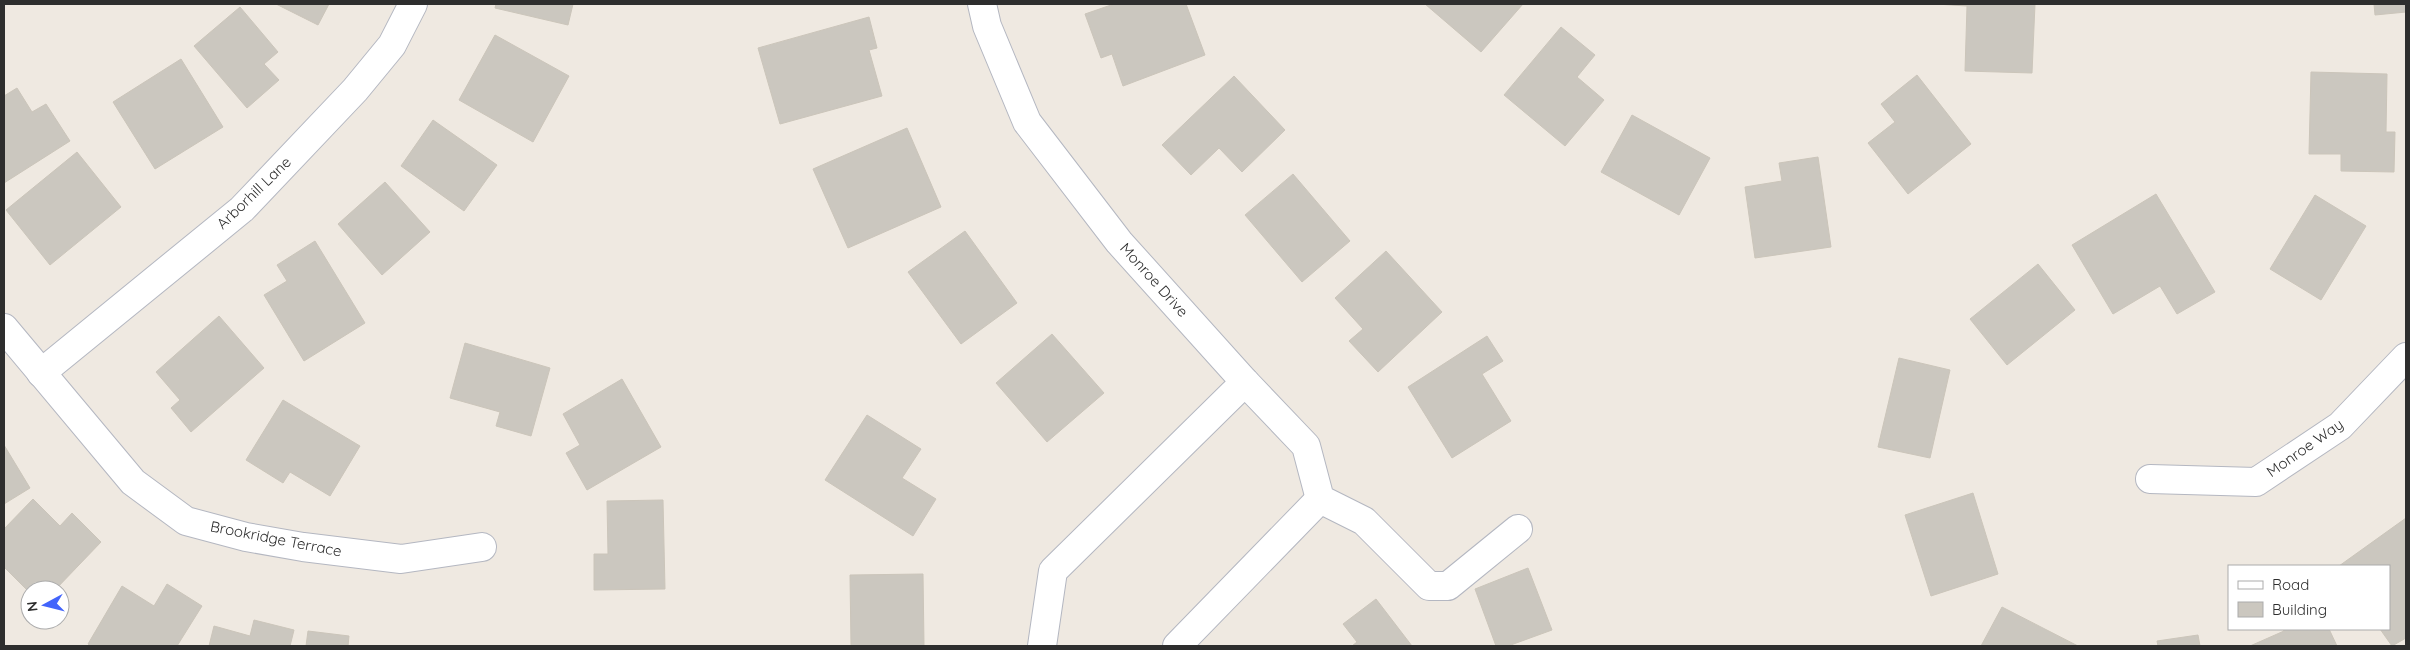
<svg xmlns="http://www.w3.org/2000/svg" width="2410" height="650" viewBox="0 0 2410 650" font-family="Quicksand,sans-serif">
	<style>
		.building { fill: #cbc7bf; stroke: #cbc5ba }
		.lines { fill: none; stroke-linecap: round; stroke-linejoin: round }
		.minor-casing { stroke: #b4b7c1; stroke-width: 30 }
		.minor { stroke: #fff; stroke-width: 28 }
		.labels { text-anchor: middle; stroke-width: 4.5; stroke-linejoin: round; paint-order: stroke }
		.street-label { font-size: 15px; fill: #2e2e2e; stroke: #fff }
	</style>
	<rect width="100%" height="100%" fill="#efe9e1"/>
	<!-- building -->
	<g class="building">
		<path d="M276 4H329L318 25Z"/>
		<path d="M496 4H573L568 25 495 8Z"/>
		<path d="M1114 4H1186L1205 55 1123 86 1112 54 1101 58 1085 14Z"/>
		<path d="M1425 4H1523L1481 52Z"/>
		<path d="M1936 4H2035L2032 73 1965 71 1967 6Z"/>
		<path d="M2374 4H2405L2406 12 2375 15Z"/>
		<path d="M240 7 278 52 264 64 279 80 247 108 194 46Z"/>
		<path d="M869 17 877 48 869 50 882 96 780 124 758 48Z"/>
		<path d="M1561 27 1595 55 1577 77 1604 100 1565 146 1504 95Z"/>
		<path d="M495 35 569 76 533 142 459 100Z"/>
		<path d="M181 59 223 127 155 169 113 102Z"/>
		<path d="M2311 72 2387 74 2386 132H2395L2394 172 2341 171V154H2309Z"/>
		<path d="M1917 75 1971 144 1908 194 1868 143 1895 122 1881 104Z"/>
		<path d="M1234 76 1285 130 1242 172 1219 148 1191 175 1162 145Z"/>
		<path d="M17 88 32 112 46 104 70 141 4 183V96Z"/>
		<path d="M1632 115 1710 158 1679 215 1601 172Z"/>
		<path d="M433 120 497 165 464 211 401 166Z"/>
		<path d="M907 128 941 207 848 248 813 169Z"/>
		<path d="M77 152 121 207 50 265 6 210Z"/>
		<path d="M1818 157 1831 247 1755 258 1745 187 1782 181 1779 163Z"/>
		<path d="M1293 174 1350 241 1302 282 1245 215Z"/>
		<path d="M385 182 430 232 382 275 338 224Z"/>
		<path d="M2156 194 2215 292 2177 314 2160 286 2113 314 2072 245Z"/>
		<path d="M2315 195 2366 226 2321 300 2270 269Z"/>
		<path d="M965 231 1017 303 961 344 908 272Z"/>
		<path d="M315 241 365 323 304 361 264 295 287 281 277 265Z"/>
		<path d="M1386 251 1442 312 1378 372 1349 341 1363 329 1335 298Z"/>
		<path d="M2038 264 2075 310 2007 365 1970 319Z"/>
		<path d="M219 316 264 368 191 432 171 408 180 400 156 372Z"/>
		<path d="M1052 334 1104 393 1047 442 996 383Z"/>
		<path d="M1487 336 1503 361 1482 374 1511 421 1452 458 1408 387Z"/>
		<path d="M465 343 550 368 531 436 496 426 500 412 450 398Z"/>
		<path d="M1899 358 1950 370 1930 458 1878 447Z"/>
		<path d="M622 379 661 447 587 490 566 453 580 445 563 414Z"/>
		<path d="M283 400 360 446 330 496 290 472 283 483 246 460Z"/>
		<path d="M867 415 921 449 902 478 936 499 913 536 825 480Z"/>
		<path d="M4 445 30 488 4 504Z"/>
		<path d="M1973 493 1998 574 1931 596 1905 515Z"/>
		<path d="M33 499 60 526 72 513 101 542 55 590H30V593L4 567V529Z"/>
		<path d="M663 500 665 589 594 590V554H608L607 501Z"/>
		<path d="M2406 518V638L2392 646 2380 629H2389V566H2339Z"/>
		<path d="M1528 568 1552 630 1508 646H1496L1475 589Z"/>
		<path d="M923 574 924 646H851L850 575Z"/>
		<path d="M167 584 202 606 177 646H91L88 644 122 586 154 606Z"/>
		<path d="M1376 599 1412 646H1352L1357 642 1343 624Z"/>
		<path d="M2002 607 2078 646H1981Z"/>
		<path d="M254 620 294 630 290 646H209L214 626 250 636Z"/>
		<path d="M2283 629H2329L2337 646H2250L2284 631Z"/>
		<path d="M308 631 349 636 348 646H306Z"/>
		<path d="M2198 635 2200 646H2158L2157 641Z"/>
	</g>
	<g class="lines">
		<defs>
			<g id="minor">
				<path d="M982 4 987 26 1027 122 1119 242 1245 382 1306 446 1320 499 1364 521 1429 586H1448L1518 529"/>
				<path d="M4 328 133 482 186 521 246 537 303 547 401 559 482 547"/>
				<path d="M41 373 242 209 355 90 392 45 413 4"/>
				<path d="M2150 479 2256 482 2340 426 2406 357"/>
				<path d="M1042 646 1053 571 1245 382"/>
				<path d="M1177 646 1320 499"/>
			</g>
		</defs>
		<!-- minor casing -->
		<use href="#minor" class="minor-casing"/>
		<!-- minor -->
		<use href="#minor" class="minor"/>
	</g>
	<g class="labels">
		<!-- street labels -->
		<g class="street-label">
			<text transform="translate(254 193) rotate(-44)" y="5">Arborhill Lane</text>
			<text transform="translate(1154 280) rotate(48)" y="5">Monroe Drive</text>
			<text transform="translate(2305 448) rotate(-35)" y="5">Monroe Way</text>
			<text transform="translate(276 539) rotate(11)" y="5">Brookridge Terrace</text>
		</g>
	</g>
	<!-- border -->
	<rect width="2410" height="650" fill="none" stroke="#2e2e2e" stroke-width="10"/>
	<!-- legend -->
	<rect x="2228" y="565" width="162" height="65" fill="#ffffff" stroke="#ababab"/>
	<rect x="2238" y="581" width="25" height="8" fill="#ffffff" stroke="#ababab"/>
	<text x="2272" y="590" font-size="15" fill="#2e2e2e">Road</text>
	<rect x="2238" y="602" width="25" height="15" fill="#cbc7bf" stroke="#ababab"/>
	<text x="2272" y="615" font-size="15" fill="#2e2e2e">Building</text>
	<!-- north arrow -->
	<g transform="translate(45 605) rotate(263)"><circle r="24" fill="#ffffff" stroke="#ababab"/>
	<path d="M0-4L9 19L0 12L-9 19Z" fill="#4264fb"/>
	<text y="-8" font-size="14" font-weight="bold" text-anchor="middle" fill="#2e2e2e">N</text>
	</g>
</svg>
